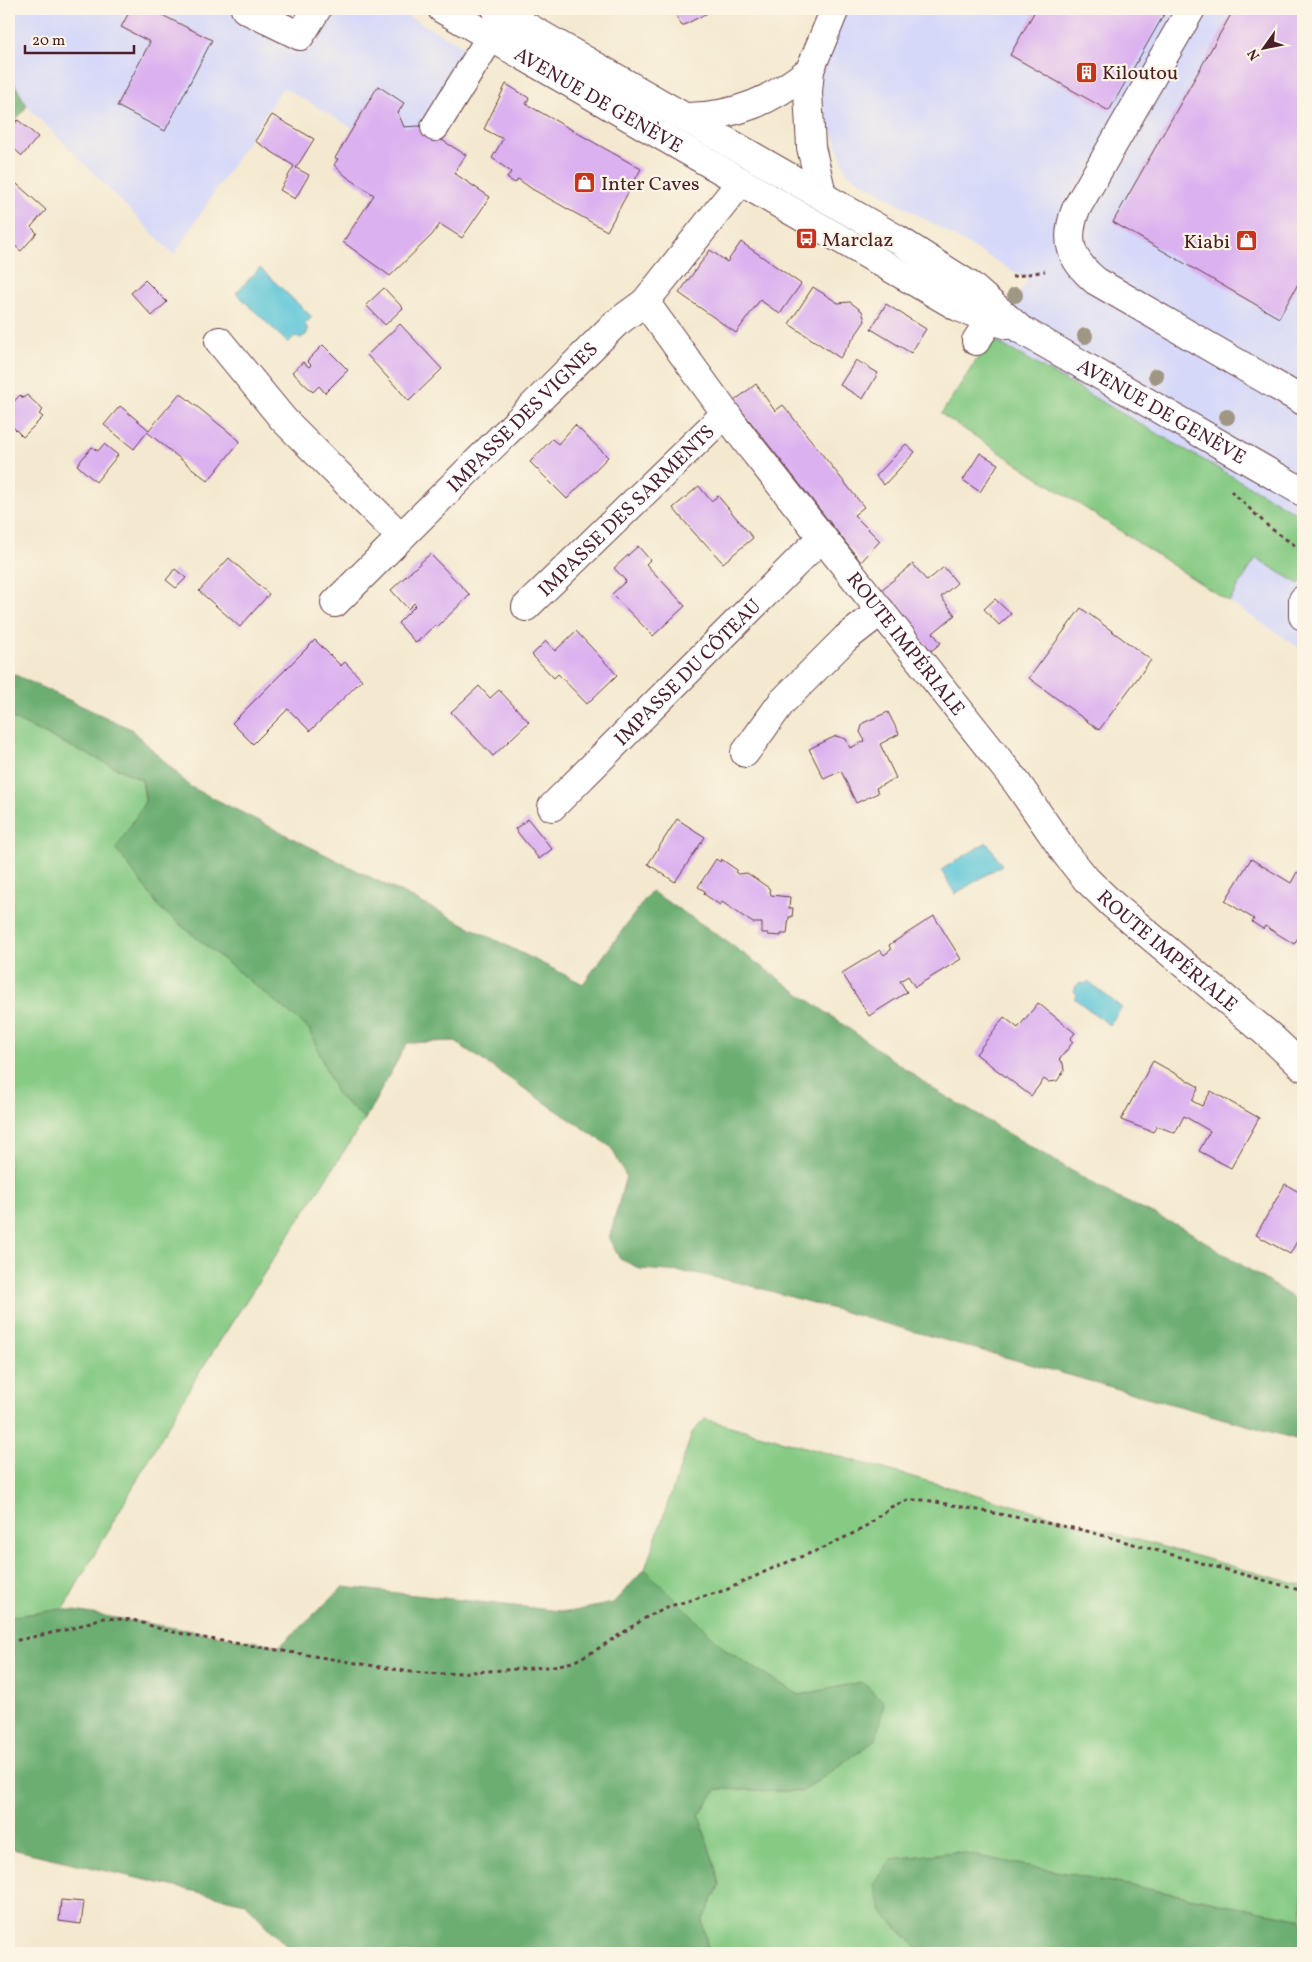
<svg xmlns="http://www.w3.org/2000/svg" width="1312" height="1962" viewBox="0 0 1312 1962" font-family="Vollkorn,serif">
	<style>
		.built { fill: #d5d8f9 }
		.green { fill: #86ca84; stroke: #687458 }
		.forest { fill: #6cae72; stroke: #5b664e }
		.water { fill: #5dc6d8; stroke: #547282 }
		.building { fill: #dbb1f0 }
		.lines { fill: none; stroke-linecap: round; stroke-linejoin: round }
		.minor-casing { stroke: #643d44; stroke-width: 30 }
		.major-casing { stroke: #643d44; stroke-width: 30 }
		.path { stroke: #643d44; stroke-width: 3; stroke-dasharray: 4 4; stroke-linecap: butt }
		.minor { stroke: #fff; stroke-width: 28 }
		.major { stroke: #fff; stroke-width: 28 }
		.tree { fill: #a09684 }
		.labels { text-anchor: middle; stroke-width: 4.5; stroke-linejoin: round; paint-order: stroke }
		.poi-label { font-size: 20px; fill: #4a1f2b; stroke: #fcf5e5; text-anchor: start }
		.street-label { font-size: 20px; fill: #4a1f2b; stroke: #fcf5e5 }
	</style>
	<rect width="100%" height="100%" fill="#fcf5e5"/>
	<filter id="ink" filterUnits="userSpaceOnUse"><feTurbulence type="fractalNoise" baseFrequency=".02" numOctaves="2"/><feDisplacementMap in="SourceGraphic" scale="10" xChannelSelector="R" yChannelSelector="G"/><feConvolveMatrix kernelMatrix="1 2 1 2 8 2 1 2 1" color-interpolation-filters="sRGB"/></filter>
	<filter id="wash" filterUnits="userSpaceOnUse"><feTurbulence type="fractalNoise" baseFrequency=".0096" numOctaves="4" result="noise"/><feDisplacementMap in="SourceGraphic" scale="20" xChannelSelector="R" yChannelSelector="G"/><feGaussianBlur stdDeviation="1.12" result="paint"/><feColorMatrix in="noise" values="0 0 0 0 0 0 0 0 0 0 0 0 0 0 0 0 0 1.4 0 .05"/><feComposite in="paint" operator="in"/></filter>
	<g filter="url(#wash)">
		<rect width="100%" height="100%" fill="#f4e9d0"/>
		<!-- built -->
		<g class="built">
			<path d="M9 9H395L467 48 400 156 283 87 174 255 27 106 9 74Z"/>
			<path d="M835 9H1303V650L941 414 1028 280 847 173 810 70Z"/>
		</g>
		<!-- green -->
		<g class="green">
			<path d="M992 339 1303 517V579L1299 584 1256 558 1229 602 941 414 985 347Z"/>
			<path d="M9 717 142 780 161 909 309 1029 337 1095 365 1119 195 1379 63 1609 9 1617Z"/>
			<path d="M705 1419 1303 1586V1919L956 1852 892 1859 882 1912 922 1953H709L702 1921 720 1884 699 1815 717 1788 802 1792 862 1682 799 1695 727 1651 645 1569 693 1431Z"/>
		</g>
		<!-- forest -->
		<g class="forest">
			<path d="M9 74 27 106 9 129Z"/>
			<path d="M9 672 131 729 191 787 583 984 651 891 706 927 935 1090 1118 1198 1185 1229 1303 1304V1441L745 1284 694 1273 641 1269 620 1259 609 1239 626 1176 611 1147 454 1041 407 1043 365 1119 337 1095 309 1029 161 909 116 849 146 800 142 780 9 717Z"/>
			<path d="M645 1569 727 1651 799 1695 862 1682 884 1702 876 1740 802 1792 717 1789 699 1815 720 1884 702 1921 709 1953H293L245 1903 12 1849 9 1857V1617L63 1609 280 1646 343 1587 569 1612 613 1603Z"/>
			<path d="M956 1852 1303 1919V1953H922L882 1912 874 1884 892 1859Z"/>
		</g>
		<!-- water -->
		<g class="water">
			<path d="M260 268 312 317 305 324 308 330 306 335 300 338 295 336 288 343 236 293Z"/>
			<path d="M987 842 1002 865 955 894 941 870Z"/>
			<path d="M1088 981 1122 1008 1109 1025 1074 998 1077 995 1074 991 1076 986 1080 983 1085 984Z"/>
		</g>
		<g id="blocks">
			<!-- building -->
			<g class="building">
				<path d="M131 9H150L212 40 165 131 117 106 150 42 121 27Z"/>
				<path d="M672 9H715L682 26Z"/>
				<path d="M1036 9H1167L1109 111 1010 55Z"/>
				<path d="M1234 9H1303V275L1279 318 1113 222Z"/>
				<path d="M506 84 529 98 526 104 641 169 607 231 532 189 518 179 515 183 507 178 511 172 492 158 503 139 484 129Z"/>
				<path d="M378 86 404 103 398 113 404 127 419 126 466 155 454 173 490 197 462 238 440 224 432 235 390 276 343 242 374 195 347 177 334 165 338 159 335 158Z"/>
				<path d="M272 115 314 139 296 168 309 175 295 199 280 190 294 166 255 141Z"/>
				<path d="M18 120 38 137 22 156 9 144V131Z"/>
				<path d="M9 177 46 210 31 227 37 233 21 251 14 245 9 251Z"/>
				<path d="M741 242 801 284 780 314 760 300 736 333 679 293 710 250 727 262Z"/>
				<path d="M145 280 167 302 152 316 131 293Z"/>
				<path d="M813 287 838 303 850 302 862 311 865 321 840 358 789 324Z"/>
				<path d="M384 288 403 308 385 325 366 305Z"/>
				<path d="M886 304 926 329 911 353 871 329Z"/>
				<path d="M400 324 442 369 409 401 367 355Z"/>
				<path d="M323 345 348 370 325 393 319 386 313 392 292 372 303 362 309 367 311 365 307 361Z"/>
				<path d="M856 360 878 373 863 399 840 385Z"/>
				<path d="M756 384 775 411 783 405 864 507 854 515 880 541 861 562 734 401Z"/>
				<path d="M180 393 240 441 208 481 147 432 134 449 104 425 120 406 149 430Z"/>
				<path d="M20 395 23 398 27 395 43 410 39 414 43 417 23 437 9 423V407Z"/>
				<path d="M575 425 608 457 567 499 530 462 552 439 558 444Z"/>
				<path d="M104 444 118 455 96 482 77 465 92 447 98 451Z"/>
				<path d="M906 444 915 452 884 485 876 476Z"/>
				<path d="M980 453 998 464 980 492 963 480Z"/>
				<path d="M699 486 711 501 718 496 753 538 723 563 703 541 702 542 673 508Z"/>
				<path d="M638 546 650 560 646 564 685 606 653 636 612 594 626 581 614 568Z"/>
				<path d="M430 554 470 595 437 627 435 625 416 643 398 623 416 605 414 603 408 609 391 590Z"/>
				<path d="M229 558 269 594 240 627 199 591Z"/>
				<path d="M913 564 927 581 944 567 957 583 941 597 955 615 933 633 941 643 931 651 881 590Z"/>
				<path d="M175 569 186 578 176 588 166 580Z"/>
				<path d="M995 599 1011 614 999 625 984 609Z"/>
				<path d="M1081 608 1151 660 1099 730 1029 678Z"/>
				<path d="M576 631 617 675 587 704 558 674 554 678 532 655 546 641 555 651Z"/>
				<path d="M315 640 341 666 345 662 362 680 310 731 288 709 253 744 232 723Z"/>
				<path d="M479 686 490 698 499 690 529 722 493 756 451 712Z"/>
				<path d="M888 712 899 734 880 744 896 778 876 788 878 793 856 803 841 771 824 779 809 749 836 736 846 739 850 748 865 741 860 732 863 723Z"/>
				<path d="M528 819 552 849 539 859 515 829Z"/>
				<path d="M677 819 705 837 675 882 648 864Z"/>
				<path d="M716 859 720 862 721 859 737 870 735 872 738 874 747 873 769 888 771 895 790 897 789 908H793L792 917H789L787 934H781V936L768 935V933H762V923H753L722 902 720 905 704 894 705 891 698 887Z"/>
				<path d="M1251 859 1291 883 1297 872 1303 876V930L1294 944 1265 926 1263 929 1252 922 1254 919 1225 901Z"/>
				<path d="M934 916 961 959 915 987 908 976 900 981 907 992 869 1016 842 973 880 950 884 955 891 950 889 945Z"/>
				<path d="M1038 1003 1075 1033 1070 1039 1073 1042 1059 1060 1063 1063 1064 1071 1057 1081 1048 1082 1044 1079 1031 1096 976 1054 1004 1017 1018 1028Z"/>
				<path d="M1153 1061 1199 1087 1192 1101 1202 1106 1211 1091 1259 1118 1231 1168 1199 1151 1210 1131 1184 1116 1175 1133 1157 1126 1153 1132 1121 1120Z"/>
				<path d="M1285 1184 1302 1194 1303 1191V1238L1300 1236 1290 1254 1256 1235Z"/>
				<path d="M61 1900 84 1902 81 1924 59 1921Z"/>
			</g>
		</g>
	</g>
	<g filter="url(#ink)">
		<use href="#blocks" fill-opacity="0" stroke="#643d44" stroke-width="1"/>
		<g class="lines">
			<defs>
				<g id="minor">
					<path d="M245 9 300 36 317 9"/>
					<path d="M1191 9 1076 209C1064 240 1070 260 1096 281L1303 401"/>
					<path d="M687 117C737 116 771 101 810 70"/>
					<path d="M435 127 503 17"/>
					<path d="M822 194 811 147 808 92 810 70 835 9"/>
					<path id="s1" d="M645 302 745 440 1017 783 1066 854 1086 879 1112 904 1271 1037 1303 1067"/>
					<path d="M219 341 283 419 401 537"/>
					<path d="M976 341 997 309"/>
					<path d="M1303 600V616"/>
					<path id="s2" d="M335 603 615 324 645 302 740 183"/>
					<path id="s3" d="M526 607 725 414"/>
					<path d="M745 753 782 702 846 638 881 611"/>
					<path id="s4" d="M552 807 822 537"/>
				</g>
				<g id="major">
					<path id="s5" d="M442 9 958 307 1007 325"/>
					<path id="s6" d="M496 9 897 239 971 286 1020 329 1303 492"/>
				</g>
			</defs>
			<!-- minor casing -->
			<use href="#minor" class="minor-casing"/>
			<!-- major casing -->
			<use href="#major" class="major-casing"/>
			<!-- path -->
			<g class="path">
				<path d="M1012 277 1045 271"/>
				<path d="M1231 491 1270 528 1303 551"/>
				<path d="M9 1642 70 1629 102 1618 133 1620 164 1630 198 1637 411 1672 441 1674 549 1667 573 1662 596 1650 650 1615 667 1607 726 1590 773 1568 823 1548 862 1529 891 1507 908 1500H926L1083 1530 1303 1591"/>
			</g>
			<!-- minor -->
			<use href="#minor" class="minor"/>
			<!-- major -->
			<use href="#major" class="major"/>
		</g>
		<!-- trees -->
		<g class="tree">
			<circle cx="1015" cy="295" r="8"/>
			<circle cx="1085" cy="336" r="8"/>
			<circle cx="1156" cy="376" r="8"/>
			<circle cx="1227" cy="417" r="8"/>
		</g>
	</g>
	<!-- icons -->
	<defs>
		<symbol id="building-square" viewBox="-11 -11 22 22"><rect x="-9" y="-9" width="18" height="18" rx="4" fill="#c8321e" stroke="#fcf5e5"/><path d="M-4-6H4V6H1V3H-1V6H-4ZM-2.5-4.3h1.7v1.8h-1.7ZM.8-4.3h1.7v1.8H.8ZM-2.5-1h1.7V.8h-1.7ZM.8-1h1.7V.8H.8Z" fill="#fff"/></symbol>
		<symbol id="shop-square" viewBox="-11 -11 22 22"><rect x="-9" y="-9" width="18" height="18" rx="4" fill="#c8321e" stroke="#fcf5e5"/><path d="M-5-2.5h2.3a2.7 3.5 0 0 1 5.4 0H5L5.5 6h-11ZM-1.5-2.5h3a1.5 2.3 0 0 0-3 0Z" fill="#fff"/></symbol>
		<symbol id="bus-square" viewBox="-11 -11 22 22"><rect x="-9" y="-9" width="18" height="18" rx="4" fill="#c8321e" stroke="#fcf5e5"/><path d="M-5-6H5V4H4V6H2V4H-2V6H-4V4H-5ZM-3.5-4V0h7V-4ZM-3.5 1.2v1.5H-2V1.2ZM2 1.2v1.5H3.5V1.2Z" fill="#fff"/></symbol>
	</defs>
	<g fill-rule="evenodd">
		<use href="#building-square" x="1074" y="60" width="25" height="25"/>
		<use href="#shop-square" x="572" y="170" width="25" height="25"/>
		<use href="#bus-square" x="794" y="226" width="25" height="25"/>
		<use href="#shop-square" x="1234" y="228" width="25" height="25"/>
	</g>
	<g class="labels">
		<!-- poi labels -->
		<g class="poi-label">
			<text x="1102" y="79">Kiloutou</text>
			<text x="601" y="190">Inter Caves</text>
			<text x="822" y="246">Marclaz</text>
			<text x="1230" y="248" text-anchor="end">Kiabi</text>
		</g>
		<!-- street labels -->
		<g class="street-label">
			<text dy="7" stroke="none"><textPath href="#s5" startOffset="181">AVENUE DE GENÈVE</textPath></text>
			<text dy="7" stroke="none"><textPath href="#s6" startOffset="779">AVENUE DE GENÈVE</textPath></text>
			<text dy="7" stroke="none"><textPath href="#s2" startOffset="264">IMPASSE DES VIGNES</textPath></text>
			<text dy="7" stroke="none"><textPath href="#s3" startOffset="139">IMPASSE DES SARMENTS</textPath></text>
			<text dy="7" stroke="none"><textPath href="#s1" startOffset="430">ROUTE IMPÉRIALE</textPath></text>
			<text dy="7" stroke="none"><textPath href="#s4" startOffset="191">IMPASSE DU CÔTEAU</textPath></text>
			<text dy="7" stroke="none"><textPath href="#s1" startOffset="835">ROUTE IMPÉRIALE</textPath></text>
		</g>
	</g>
	<!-- margin -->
	<rect width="1312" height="1962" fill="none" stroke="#fcf5e5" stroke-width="30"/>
	<!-- north arrow -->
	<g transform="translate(1264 48) rotate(237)" stroke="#fcf5e5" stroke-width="4" paint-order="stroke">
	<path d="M0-4L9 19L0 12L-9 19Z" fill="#4a1f2b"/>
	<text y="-8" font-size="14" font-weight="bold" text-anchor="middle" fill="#4a1f2b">N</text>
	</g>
	<!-- scale -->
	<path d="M25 45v8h109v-8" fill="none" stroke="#4a1f2b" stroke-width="2.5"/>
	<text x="32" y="45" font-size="15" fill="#4a1f2b" stroke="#fcf5e5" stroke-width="4" paint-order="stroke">20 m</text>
</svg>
